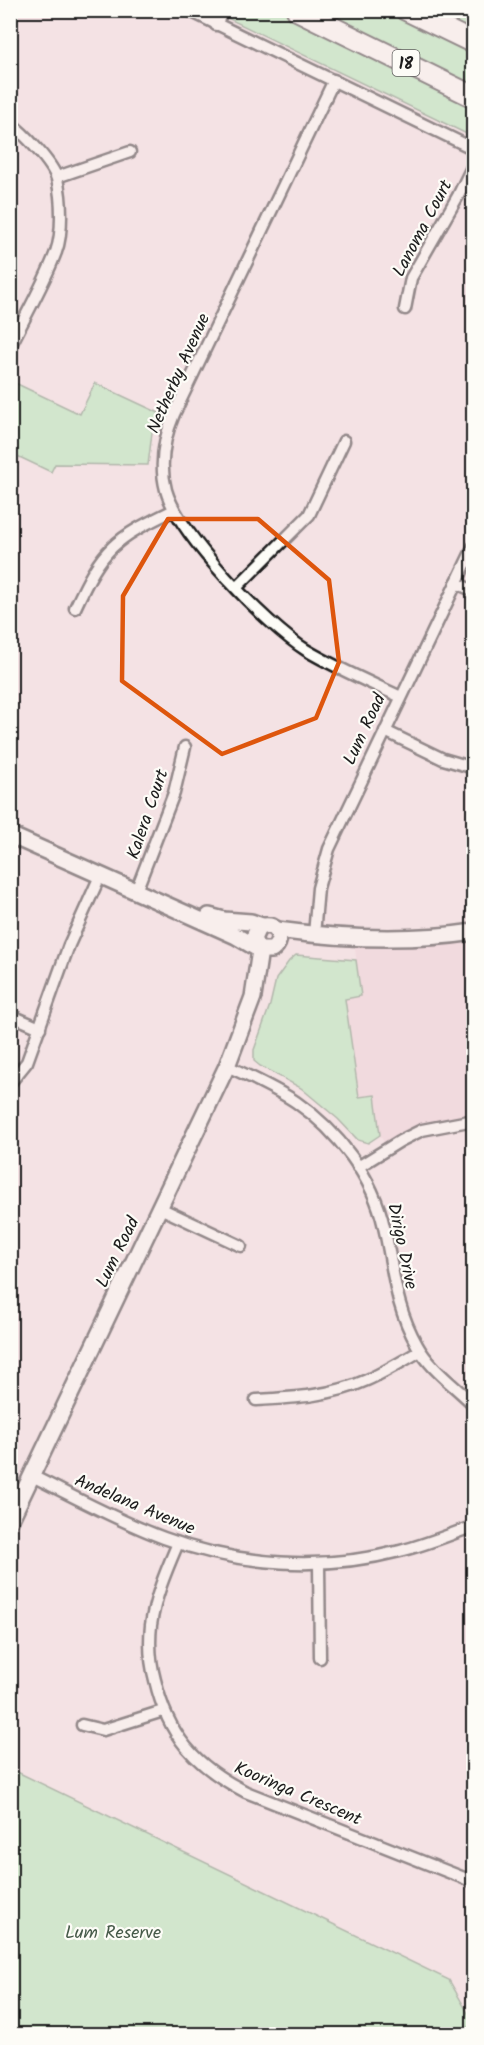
<svg xmlns="http://www.w3.org/2000/svg" width="484" height="2045" viewBox="0 0 484 2045" font-family="Kalam,sans-serif">
	<style>
		.built { fill: #eed0d7 }
		.green { fill: #a9eab2; stroke: #628367; stroke-width: 1.5 }
		.lines { fill: none; stroke-linecap: round; stroke-linejoin: round }
		.street-casing { stroke: #1c1c1c; stroke-width: 15 }
		.secondary-casing { stroke: #1c1c1c; stroke-width: 20 }
		.highway-casing { stroke: #1c1c1c; stroke-width: 24 }
		.street { stroke: #fdfcf7; stroke-width: 10 }
		.secondary { stroke: #fdfcf7; stroke-width: 15 }
		.highway { stroke: #fdfcf7; stroke-width: 20 }
		.marked { fill: none; stroke: #de560d; stroke-width: 4.5; stroke-linejoin: round }
		.labels { text-anchor: middle; stroke-width: 4.5; stroke-linejoin: round; paint-order: stroke }
		.shield { fill: #fdfcf7; stroke: #605f5e; stroke-width: 1.5 }
		.shield-label { font-size: 16px; font-weight: bold; fill: #1c1c1c }
		.street-label { font-size: 18px; fill: #1c1c1c; stroke: #fdfcf7 }
		.park-label { font-size: 18px; fill: #465a49; stroke: #fdfcf7 }
	</style>
	<rect width="100%" height="100%" fill="#f4e2e4"/>
	<filter id="ink" filterUnits="userSpaceOnUse"><feTurbulence type="fractalNoise" baseFrequency=".0167" numOctaves="2"/><feDisplacementMap in="SourceGraphic" scale="12" xChannelSelector="R" yChannelSelector="G"/><feConvolveMatrix kernelMatrix="1 2 1 2 8 2 1 2 1" color-interpolation-filters="sRGB"/></filter>
	<g filter="url(#ink)">
		<!-- built -->
		<path class="built" d="M473 936V1117L386 1146 380 1135 375 1095 359 1097 345 998 361 996 354 941Z"/>
		<!-- green -->
		<g class="green">
			<path d="M213 11H473V137Z"/>
			<path d="M11 381 80 414 95 383 159 413 152 433 148 465 55 464 51 472 11 453Z"/>
			<path d="M296 955 356 960 361 996 345 999 359 1097 375 1095 380 1135 368 1143 358 1140 338 1119 301 1088 260 1066 254 1061V1050L270 1005 276 979 289 961Z"/>
			<path d="M11 1769 449 1980 472 2020 466 2034H11Z"/>
		</g>
		<g class="lines">
			<defs>
				<g id="street">
					<path d="M188 10 474 149"/>
					<path d="M216 25 223 10"/>
					<path d="M334 80 174 414C164 438 159 464 166 490 178 534 267 626 306 650 336 668 369 682 401 697"/>
					<path d="M10 123C24 133 53 164 57 179 62 199 63 233 56 252 44 284 25 316 10 347"/>
					<path d="M57 177 130 152"/>
					<path d="M405 309 411 278 458 196 474 163"/>
					<path d="M456 583 474 591"/>
					<path d="M237 587 309 515 344 441"/>
					<path d="M75 608C103 547 114 539 174 510"/>
					<path d="M385 731 443 759 474 768"/>
					<path d="M136 891 174 793 185 747"/>
					<path d="M314 935 318 888 329 849 474 546"/>
					<path d="M10 1015 40 1028"/>
					<path d="M227 1066C251 1077 275 1088 296 1102 338 1131 373 1177 384 1227 394 1270 394 1304 417 1345 430 1369 455 1386 474 1405"/>
					<path d="M10 1083 27 1062 69 945 100 876"/>
					<path d="M358 1167 400 1141 422 1130 474 1120"/>
					<path d="M160 1208 241 1246"/>
					<path d="M256 1400C293 1398 332 1396 367 1380 385 1372 403 1361 420 1351"/>
					<path d="M32 1476C75 1497 118 1521 164 1538 239 1566 323 1571 400 1551 425 1545 449 1535 474 1526"/>
					<path d="M178 1543C167 1569 155 1596 151 1625 149 1644 150 1662 155 1680 168 1736 195 1766 246 1792L474 1882"/>
					<path d="M319 1564 320 1658"/>
					<path d="M473 1707H474"/>
					<path d="M82 1725 103 1730 163 1711"/>
				</g>
				<g id="secondary">
					<path d="M10 835 236 936 260 950H272C287 938 275 919 258 928L253 939 257 947"/>
					<path d="M209 916 224 920 251 922 262 926"/>
					<path d="M277 930C343 939 408 942 474 932"/>
					<path d="M10 1521 227 1066 253 997 260 950"/>
				</g>
				<g id="highway">
					<path d="M297 10 474 97"/>
					<path d="M406 10 474 43"/>
				</g>
			</defs>
			<!-- street casing -->
			<use href="#street" class="street-casing"/>
			<!-- secondary casing -->
			<use href="#secondary" class="secondary-casing"/>
			<!-- highway casing -->
			<use href="#highway" class="highway-casing"/>
			<!-- street -->
			<use href="#street" class="street"/>
			<!-- secondary -->
			<use href="#secondary" class="secondary"/>
			<!-- highway -->
			<use href="#highway" class="highway"/>
		</g>
	</g>
	<!-- marked area -->
	<path d="M0 0H484V2045H0ZM168 519H258L329 580 339 662 316 718 222 754 122 681 123 596Z" fill="#f4e2e4" fill-opacity=".55" fill-rule="evenodd"/>
	<path class="marked" d="M168 519H258L329 580 339 662 316 718 222 754 122 681 123 596Z"/>
	<g class="labels">
		<!-- shield labels -->
		<rect class="shield" x="392.5" y="50" width="27" height="26" rx="4.5"/>
		<g class="shield-label">
			<text x="406" y="69">18</text>
		</g>
		<!-- street labels -->
		<g class="street-label">
			<text transform="translate(422 228) rotate(-62)" y="6">Lanoma Court</text>
			<text transform="translate(178 373) rotate(-66)" y="6">Netherby Avenue</text>
			<text transform="translate(364 729) rotate(-65)" y="6">Lum Road</text>
			<text transform="translate(147 814) rotate(-71)" y="6">Kalera Court</text>
			<text transform="translate(403 1246) rotate(78)" y="6">Dirigo Drive</text>
			<text transform="translate(117 1252) rotate(-64)" y="6">Lum Road</text>
			<text transform="translate(135 1504) rotate(23)" y="6">Andelana Avenue</text>
			<text transform="translate(298 1793) rotate(23)" y="6">Kooringa Crescent</text>
		</g>
		<!-- park labels -->
		<g class="park-label">
			<text x="113" y="1938">Lum Reserve</text>
		</g>
	</g>
	<!-- margin -->
	<rect width="484" height="2045" fill="none" stroke="#fdfcf7" stroke-width="36"/>
	<rect x="18" y="18" width="448" height="2009" fill="none" stroke="#1c1c1c" stroke-width="2" filter="url(#ink)"/>
</svg>
